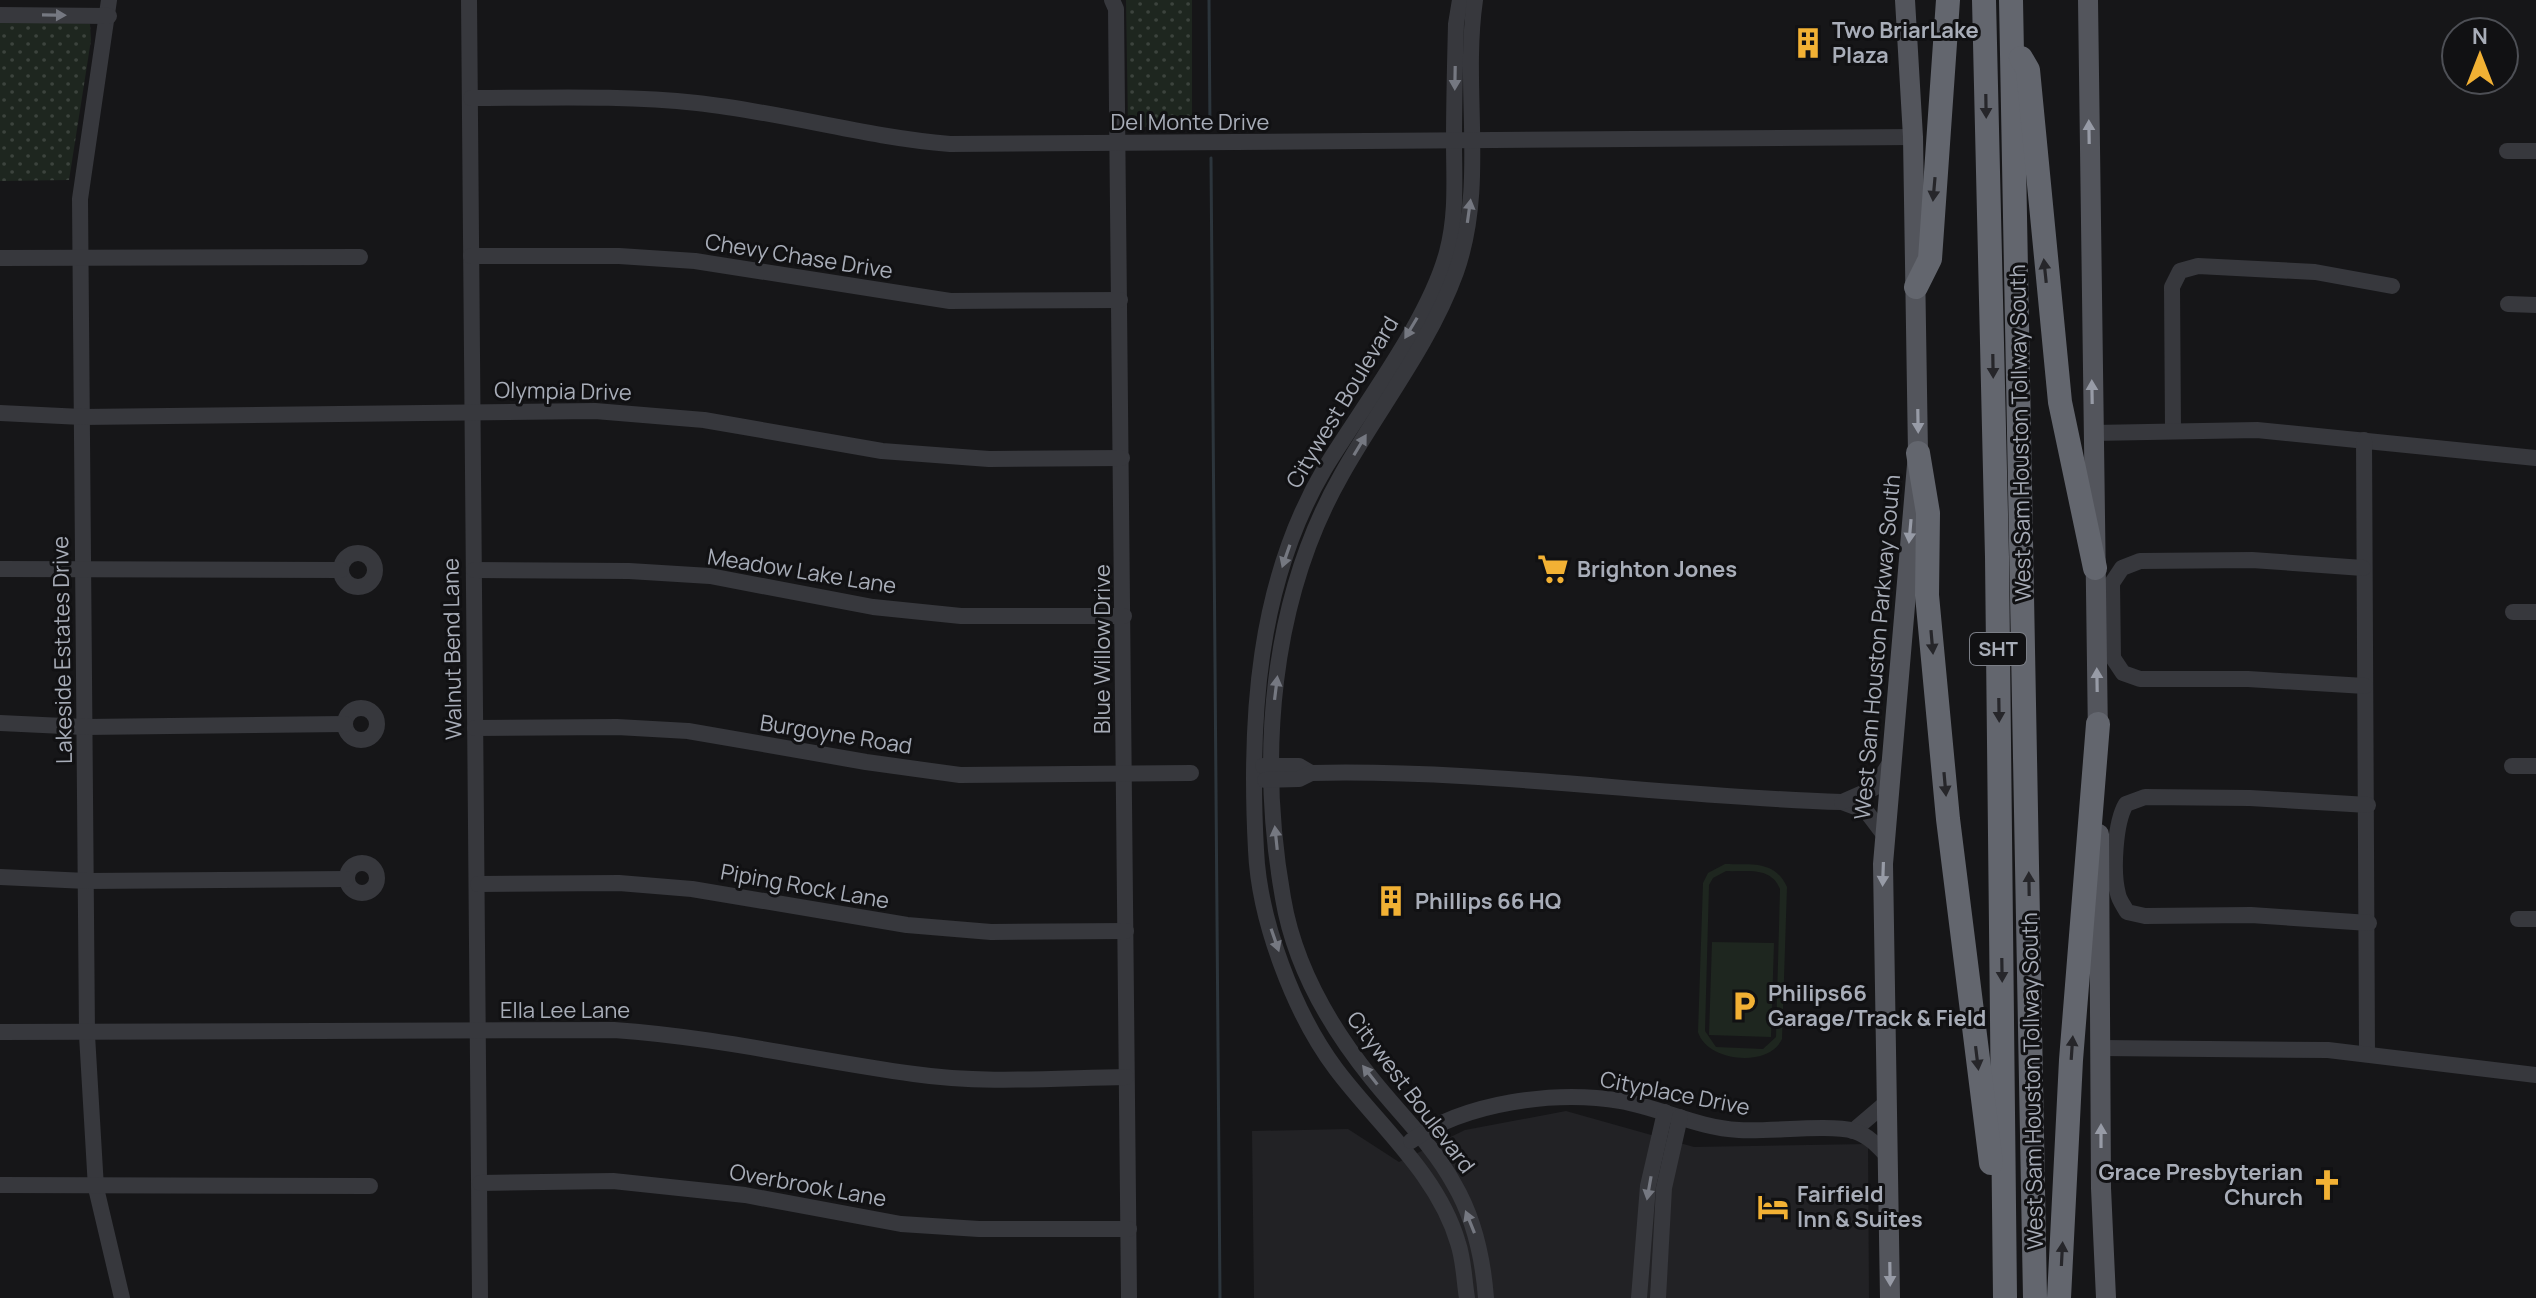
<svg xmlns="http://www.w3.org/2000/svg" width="2536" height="1298" viewBox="0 0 2536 1298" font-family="Manrope,sans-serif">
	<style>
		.built { fill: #222225 }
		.grass { fill: #1e261f; fill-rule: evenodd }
		.park { fill: url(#park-dots) }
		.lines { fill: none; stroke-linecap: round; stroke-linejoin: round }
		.stream { stroke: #2c353c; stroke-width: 3 }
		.minor { stroke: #37383d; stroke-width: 16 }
		.major { stroke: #53555c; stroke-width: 20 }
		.highway { stroke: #63666e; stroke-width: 24 }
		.oneway { fill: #757881 }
		.oneway2 { fill: #26262a }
		.oneway3 { fill: #979ba6 }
		.labels { text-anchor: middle; stroke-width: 6; stroke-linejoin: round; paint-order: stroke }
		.shield { fill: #111113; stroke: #7b7e86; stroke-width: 2 }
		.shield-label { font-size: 20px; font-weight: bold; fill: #a8adb8 }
		.poi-label { font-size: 22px; font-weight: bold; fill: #a8adb8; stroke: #111113; text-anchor: start }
		.street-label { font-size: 22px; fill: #a8adb8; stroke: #111113 }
	</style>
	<defs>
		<pattern id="park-dots" width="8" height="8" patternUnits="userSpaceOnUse" patternTransform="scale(2)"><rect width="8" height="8" fill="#1e261f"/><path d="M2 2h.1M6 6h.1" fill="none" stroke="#3c433d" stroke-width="1.8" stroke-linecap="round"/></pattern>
	</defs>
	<rect width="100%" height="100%" fill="#161618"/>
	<!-- built -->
	<path class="built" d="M1566 1111 1694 1147 1868 1144 1869 1298H1254L1252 1131 1348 1129 1399 1162 1465 1130Z"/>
	<!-- grass -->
	<g class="grass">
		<path d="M1725 864C1751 865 1775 860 1787 887L1782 1039C1769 1068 1707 1062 1698 1032L1703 883 1708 873ZM1726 871C1747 872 1771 866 1780 889L1776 1037 1763 1049 1716 1047 1705 1031 1709 885 1713 878Z"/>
		<path d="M1712 942 1774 943 1771 1037 1709 1035Z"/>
	</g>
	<!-- park -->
	<g class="park">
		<path d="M1126 0H1192V127H1128Z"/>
		<path d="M0 19 90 24 91 40 69 180 0 181Z"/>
	</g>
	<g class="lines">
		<!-- stream -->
		<g class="stream">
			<path d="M1209 0 1210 130"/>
			<path d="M1211 158 1220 1298"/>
		</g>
		<!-- minor -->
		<g class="minor">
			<path d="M109 0 80 199 87 1035 96 1188 122 1298"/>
			<path d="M469 0 480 1298"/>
			<path d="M1112 0 1116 9 1129 1298"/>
			<path d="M1460 0 1456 24C1455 63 1454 103 1454 142 1454 179 1457 215 1447 252 1429 320 1363 406 1325 468 1257 583 1249 720 1256 850 1259 920 1294 1013 1336 1069 1378 1125 1438 1174 1458 1243 1464 1261 1464 1280 1467 1298"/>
			<path d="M1475 0C1462 90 1487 185 1456 272 1430 344 1379 408 1342 474 1270 600 1258 757 1283 898 1294 964 1330 1027 1372 1079 1399 1113 1433 1145 1454 1184 1474 1218 1483 1259 1486 1298"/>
			<path d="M0 15 109 16"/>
			<path d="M471 98C547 98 622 95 697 103 782 112 864 137 950 144L1913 137"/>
			<path d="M2507 151H2536"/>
			<path d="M471 256H619L695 261 950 301 1120 300"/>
			<path d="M0 258 360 257"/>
			<path d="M2508 304 2536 305"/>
			<path d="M0 413 82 417 595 411 704 420 882 451 989 459 1122 458"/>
			<path d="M2173 430 2172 287 2180 271 2198 266 2315 272 2392 286"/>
			<path d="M2093 433 2257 430 2536 458"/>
			<path d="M2364 440 2367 1053"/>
			<circle cx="358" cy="570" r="17"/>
			<path d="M2363 568 2252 560 2140 561 2122 568 2112 583 2113 658 2123 673 2140 679H2248L2365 686"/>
			<path d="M0 569 341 570"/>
			<path d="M474 570 629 571 710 576 873 607 961 616H1124"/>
			<path d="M2513 612H2536"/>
			<circle cx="361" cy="724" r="16"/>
			<path d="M0 723 85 727 345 724"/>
			<path d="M475 728 617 727 688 731 866 762 960 775 1191 773"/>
			<path d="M1263 766H1299L1311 773"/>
			<path d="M2512 766H2536"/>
			<path d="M1265 780 1299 779 1311 773C1489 769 1664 797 1842 802L1866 811 1885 836"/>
			<path d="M1842 802 1874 788 1890 763"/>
			<path d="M2368 805 2250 798 2145 797 2126 804C2115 822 2112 872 2118 894 2119 900 2124 906 2127 912L2145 916 2251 915 2369 923"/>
			<circle cx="362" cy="878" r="15"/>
			<path d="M0 877 87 881 346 879"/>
			<path d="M478 884 619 883 692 889 907 925 991 932 1126 931"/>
			<path d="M2518 919H2536"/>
			<path d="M0 1032 614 1030C716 1037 813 1060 914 1074 983 1084 1056 1078 1126 1077"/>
			<path d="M2101 1048 2328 1050 2536 1075"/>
			<path d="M1853 1131 1887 1102"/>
			<path d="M1411 1141C1465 1102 1556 1090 1621 1101 1661 1108 1698 1128 1739 1130 1768 1132 1830 1124 1854 1131 1868 1135 1879 1147 1888 1157"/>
			<path d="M480 1183 613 1181 745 1195 901 1224 979 1229H1129"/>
			<path d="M0 1185 370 1186"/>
			<path d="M1639 1298 1648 1186 1665 1112"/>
			<path d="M1658 1298 1664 1188 1680 1117"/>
		</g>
		<!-- major -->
		<g class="major">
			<path d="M2088 0 2098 738"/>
			<path d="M2099 834 2101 1188 2106 1298"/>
			<path d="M1890 1298 1883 864 1918 453 1913 137 1905 0"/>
		</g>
		<!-- highway -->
		<g class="highway">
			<path d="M1984 0 1997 557 2005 1298"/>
			<path d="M2011 0 2035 1298"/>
			<path d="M2021 58 2028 70 2060 402 2095 568"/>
			<path d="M1916 287 1930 259 1948 0"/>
			<path d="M1918 453 1928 513 1927 595 1948 819 1991 1163"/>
			<path d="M2059 1298 2071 1060 2098 724"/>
		</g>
	</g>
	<!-- one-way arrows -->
	<defs><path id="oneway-solid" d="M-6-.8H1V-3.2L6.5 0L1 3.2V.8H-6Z" transform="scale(2)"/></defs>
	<g class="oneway">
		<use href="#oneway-solid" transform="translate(54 15) rotate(1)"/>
		<use href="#oneway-solid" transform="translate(1455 78) rotate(91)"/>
		<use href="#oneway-solid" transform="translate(1469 211) rotate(-82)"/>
		<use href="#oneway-solid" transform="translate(1411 328) rotate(121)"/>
		<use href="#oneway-solid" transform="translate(1360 445) rotate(-59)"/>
		<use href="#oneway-solid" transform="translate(1286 556) rotate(109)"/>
		<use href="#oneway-solid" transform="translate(1276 688) rotate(-83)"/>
		<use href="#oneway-solid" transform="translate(1276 838) rotate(-96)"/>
		<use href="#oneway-solid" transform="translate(1275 940) rotate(71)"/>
		<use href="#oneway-solid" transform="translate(1370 1075) rotate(-128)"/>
		<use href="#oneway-solid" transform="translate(1649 1188) rotate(100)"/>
		<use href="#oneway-solid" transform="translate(1470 1222) rotate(-112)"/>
	</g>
	<g class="oneway2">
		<use href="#oneway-solid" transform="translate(1986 106) rotate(89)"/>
		<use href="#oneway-solid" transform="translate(1934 189) rotate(95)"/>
		<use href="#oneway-solid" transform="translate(2045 271) rotate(-96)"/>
		<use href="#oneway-solid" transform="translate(1993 366) rotate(89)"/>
		<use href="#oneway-solid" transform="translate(1932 642) rotate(85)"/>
		<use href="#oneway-solid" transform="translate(1999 710) rotate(89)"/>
		<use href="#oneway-solid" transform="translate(1945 784) rotate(85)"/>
		<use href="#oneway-solid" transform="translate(2029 884) rotate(-91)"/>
		<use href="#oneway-solid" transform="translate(2002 970) rotate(89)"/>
		<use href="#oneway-solid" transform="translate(2072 1048) rotate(-86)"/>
		<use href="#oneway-solid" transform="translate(1977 1058) rotate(83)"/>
		<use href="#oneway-solid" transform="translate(2062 1254) rotate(-87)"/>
	</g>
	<g class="oneway3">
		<use href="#oneway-solid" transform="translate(2089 132) rotate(-91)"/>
		<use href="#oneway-solid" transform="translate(2092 392) rotate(-91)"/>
		<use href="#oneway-solid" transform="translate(1918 421) rotate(89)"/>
		<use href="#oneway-solid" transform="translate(1910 531) rotate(95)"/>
		<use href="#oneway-solid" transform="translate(2097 680) rotate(-91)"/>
		<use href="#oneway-solid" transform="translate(1883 874) rotate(92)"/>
		<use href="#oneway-solid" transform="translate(2101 1136) rotate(-90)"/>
		<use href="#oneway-solid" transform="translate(1890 1274) rotate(89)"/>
	</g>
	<!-- icons -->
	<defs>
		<symbol id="building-bare" viewBox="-9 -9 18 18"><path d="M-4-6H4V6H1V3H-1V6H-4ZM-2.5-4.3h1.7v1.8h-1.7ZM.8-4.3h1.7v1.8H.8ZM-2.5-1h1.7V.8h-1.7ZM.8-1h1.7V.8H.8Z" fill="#f2b134" stroke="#111113" stroke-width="2.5" paint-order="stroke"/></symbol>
		<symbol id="supermarket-bare" viewBox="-9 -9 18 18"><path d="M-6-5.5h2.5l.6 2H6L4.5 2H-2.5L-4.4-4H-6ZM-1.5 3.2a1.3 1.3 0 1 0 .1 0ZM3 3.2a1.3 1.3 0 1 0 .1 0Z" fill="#f2b134" stroke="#111113" stroke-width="2.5" paint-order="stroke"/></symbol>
		<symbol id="parking-bare" viewBox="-9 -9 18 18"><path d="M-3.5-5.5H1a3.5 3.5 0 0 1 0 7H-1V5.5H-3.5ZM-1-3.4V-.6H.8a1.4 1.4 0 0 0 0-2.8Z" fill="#f2b134" stroke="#111113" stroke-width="2.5" paint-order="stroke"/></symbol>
		<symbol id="church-bare" viewBox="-9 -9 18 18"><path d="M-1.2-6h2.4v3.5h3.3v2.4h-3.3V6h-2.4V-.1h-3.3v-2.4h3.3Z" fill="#f2b134" stroke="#111113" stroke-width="2.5" paint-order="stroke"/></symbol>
		<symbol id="hotel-bare" viewBox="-9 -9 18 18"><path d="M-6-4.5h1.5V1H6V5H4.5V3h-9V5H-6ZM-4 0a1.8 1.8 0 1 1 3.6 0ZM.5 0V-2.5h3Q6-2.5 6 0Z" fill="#f2b134" stroke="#111113" stroke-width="2.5" paint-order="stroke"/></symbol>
	</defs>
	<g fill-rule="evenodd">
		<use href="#building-bare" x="1786" y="21" width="44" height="44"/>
		<use href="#supermarket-bare" x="1531" y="547" width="44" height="44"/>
		<use href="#building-bare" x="1369" y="879" width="44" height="44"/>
		<use href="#parking-bare" x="1722" y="984" width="44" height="44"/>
		<use href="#church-bare" x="2305" y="1163" width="44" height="44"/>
		<use href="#hotel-bare" x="1751" y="1185" width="44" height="44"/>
	</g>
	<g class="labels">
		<!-- shield labels -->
		<rect class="shield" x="1970" y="633" width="56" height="32" rx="6"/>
		<g class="shield-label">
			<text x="1998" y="656">SHT</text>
		</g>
		<!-- poi labels -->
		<g class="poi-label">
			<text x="1832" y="38">Two BriarLake<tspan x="1832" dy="25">Plaza</tspan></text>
			<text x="1577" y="577">Brighton Jones</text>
			<text x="1415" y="909">Phillips 66 HQ</text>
			<text x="1768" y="1001">Philips66<tspan x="1768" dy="25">Garage/Track &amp; Field</tspan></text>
			<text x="2303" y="1180" text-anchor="end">Grace Presbyterian<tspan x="2303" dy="25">Church</tspan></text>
			<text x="1797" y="1202">Fairfield<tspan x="1797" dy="25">Inn &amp; Suites</tspan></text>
		</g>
		<!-- street labels -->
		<g class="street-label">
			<text x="1190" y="130">Del Monte Drive</text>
			<text transform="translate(799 256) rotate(9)" y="8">Chevy Chase Drive</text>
			<text transform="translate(563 391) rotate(1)" y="8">Olympia Drive</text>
			<text transform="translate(1342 402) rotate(-59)" y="8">Citywest Boulevard</text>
			<text transform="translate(2020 433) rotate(-91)" y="8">West Sam Houston Tollway South</text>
			<text transform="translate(802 571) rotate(9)" y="8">Meadow Lake Lane</text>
			<text transform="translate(1877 647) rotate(-85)" y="8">West Sam Houston Parkway South</text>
			<text transform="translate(452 649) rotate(-91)" y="8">Walnut Bend Lane</text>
			<text transform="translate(1102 649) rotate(-90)" y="8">Blue Willow Drive</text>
			<text transform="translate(62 650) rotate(-91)" y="8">Lakeside Estates Drive</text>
			<text transform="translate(836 734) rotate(9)" y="8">Burgoyne Road</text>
			<text transform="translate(805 886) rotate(10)" y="8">Piping Rock Lane</text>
			<text x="565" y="1018">Ella Lee Lane</text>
			<text transform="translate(2032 1081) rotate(-91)" y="8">West Sam Houston Tollway South</text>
			<text transform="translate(1411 1092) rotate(53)" y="8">Citywest Boulevard</text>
			<text transform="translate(1675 1093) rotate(11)" y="8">Cityplace Drive</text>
			<text transform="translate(808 1185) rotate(10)" y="8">Overbrook Lane</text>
		</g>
	</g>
	<!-- north arrow -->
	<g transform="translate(2480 56)"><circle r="38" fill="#111113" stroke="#4d4f55" stroke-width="2"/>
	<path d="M0-6L14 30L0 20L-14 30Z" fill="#f2b134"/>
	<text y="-12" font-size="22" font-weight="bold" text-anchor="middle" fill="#a8adb8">N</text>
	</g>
</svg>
